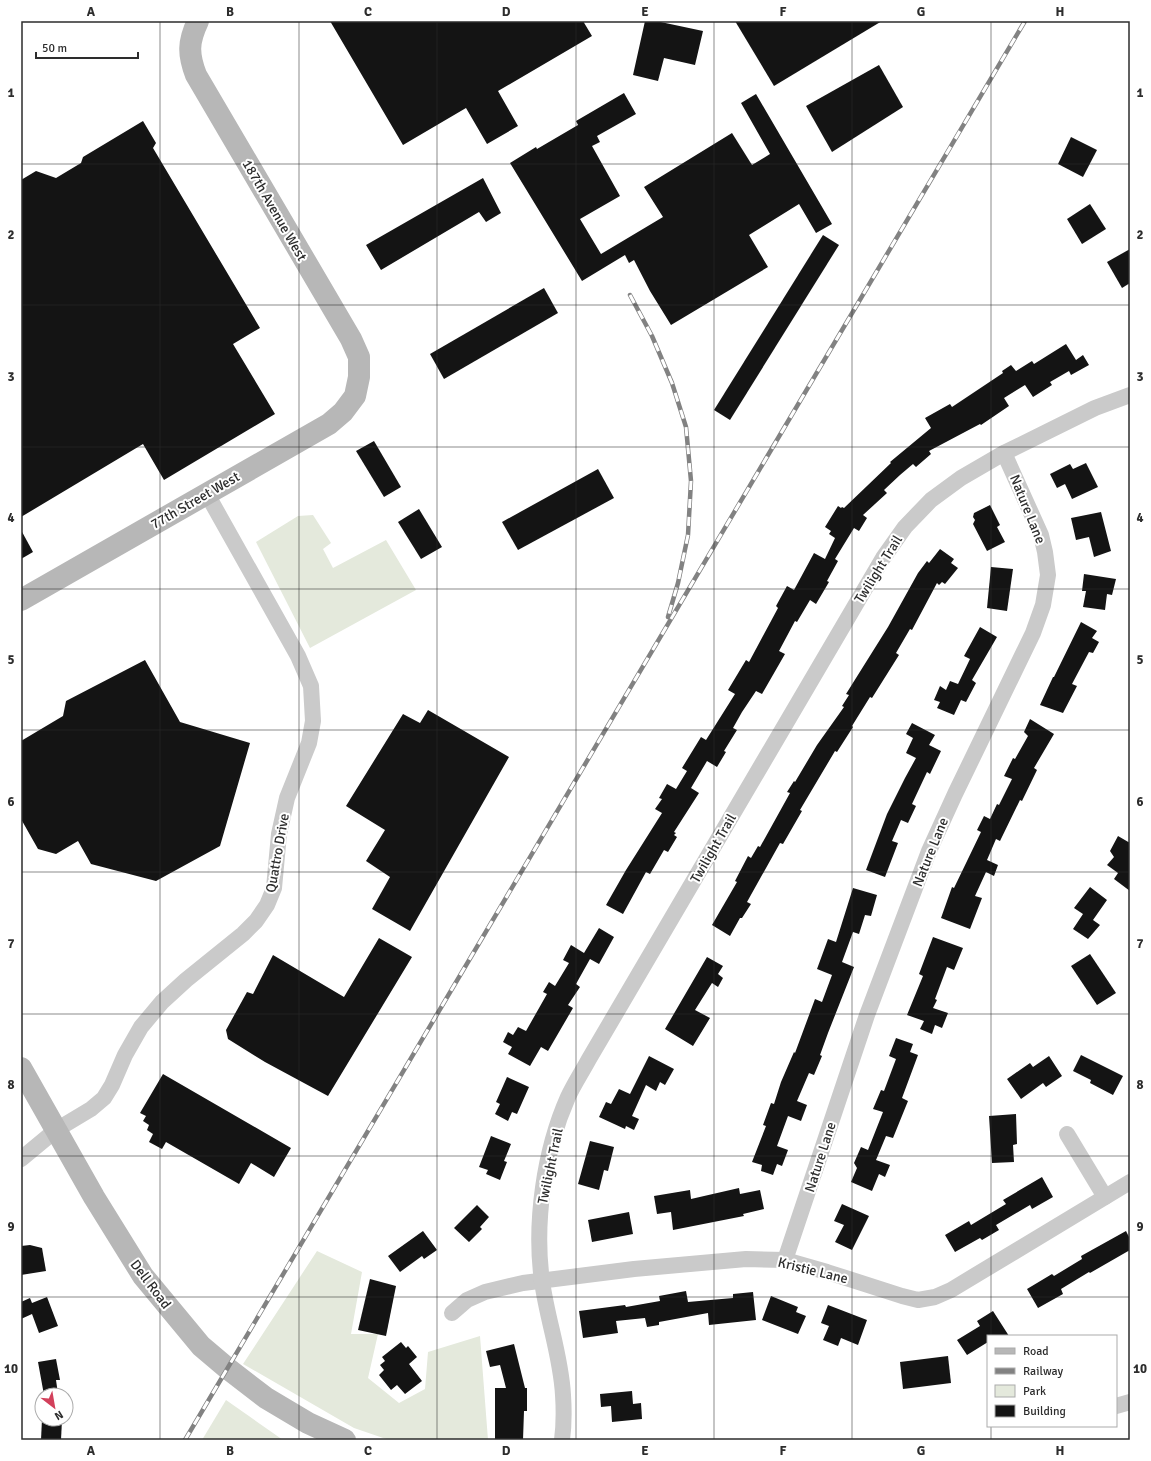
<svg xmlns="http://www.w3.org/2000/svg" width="1151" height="1461" viewBox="0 0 1151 1461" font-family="Signika,sans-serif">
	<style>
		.green { fill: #e4e9dc }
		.building { fill: #141414 }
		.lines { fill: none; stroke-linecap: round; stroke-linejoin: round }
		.street { stroke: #cacaca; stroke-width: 16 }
		.secondary { stroke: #b7b7b7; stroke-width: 22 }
		.rail-casing { stroke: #828282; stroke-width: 4.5 }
		.rail { stroke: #fff; stroke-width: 3; stroke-dasharray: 9; stroke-linecap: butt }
		.grid { fill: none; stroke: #2d2d2d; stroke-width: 1; stroke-opacity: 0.55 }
		.labels { text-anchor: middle; stroke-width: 4; stroke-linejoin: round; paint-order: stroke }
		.street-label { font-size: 14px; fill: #2d2d2d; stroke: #fff }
		.neatline { fill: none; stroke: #2d2d2d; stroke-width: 1.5 }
		.grid-label { font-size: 13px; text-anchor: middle; font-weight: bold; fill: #2d2d2d }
	</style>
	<rect width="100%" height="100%" fill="#fff"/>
	<!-- green -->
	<g class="green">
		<path d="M313 515 331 543 323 549 333 568 386 540 416 590 310 648 256 542 298 516Z"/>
		<path d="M317 1251 362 1272 351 1334H378L368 1378 399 1403 425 1389 428 1352 480 1336 488 1440H389L354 1428 243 1364Z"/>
		<path d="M226 1400 283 1440H202Z"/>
	</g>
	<!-- building -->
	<g class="building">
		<path d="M330 21H583L592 36 498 91 518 126 487 144 466 108 403 145Z"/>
		<path d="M645 21H656L703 31 695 65 664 58 658 81 633 75Z"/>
		<path d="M735 21H882L774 86Z"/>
		<path d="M879 65 903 107 832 152 806 106Z"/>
		<path d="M624 93 636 114 597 136 600 142 592 146 620 196 580 219 601 254 663 217 644 187 732 133 752 165 770 154 741 103 756 94 832 224 816 233 799 204 749 235 768 267 671 325 650 291 634 260 629 263 625 255 582 281 510 163 536 147 537 149 578 125 576 121Z"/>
		<path d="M143 121 156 143 153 148 260 328 233 344 275 414 164 480 143 444 21 517V180L36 171 56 178 81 163 83 157Z"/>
		<path d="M1071 137 1097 150 1083 177 1058 164Z"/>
		<path d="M483 178 501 213 486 222 479 212 381 270 366 245Z"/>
		<path d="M1090 204 1106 229 1082 244 1067 219Z"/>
		<path d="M823 235 839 245 730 420 714 410Z"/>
		<path d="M1130 249V283L1122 288 1107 262Z"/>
		<path d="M544 288 558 313 444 379 430 354Z"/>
		<path d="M1066 344 1076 360 1083 355 1089 365 1071 375 1069 371 1050 382 1052 385 1033 397 1025 385 1004 398 1009 406 981 425 980 424 929 451 931 454 916 467 913 464 900 475 884 490 887 493 863 515 867 518 859 531 854 528 835 559 838 561 827 581 829 582 816 604 810 600 797 622 795 621 779 651 785 654 762 694 756 691 742 712 733 728 737 730 724 751 726 752 717 767 707 761 691 788 699 793 674 832 676 833 674 835 677 837 668 852 664 850 650 874 646 872 623 914 606 905 626 870 662 813 655 809 662 799 659 798 667 784 676 789 687 771 682 768 701 737 706 740 735 694 728 690 746 660 749 662 778 608 776 606 787 586 794 590 814 553 825 559 835 538 829 534 831 531 825 527 838 506 841 508 842 507 844 508 891 463 890 462 931 428 925 418 950 404 952 407 1003 373 1002 371 1011 365 1016 371 1032 361 1034 364Z"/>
		<path d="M374 441 401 487 384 497 356 451Z"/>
		<path d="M1086 463 1098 487 1072 499 1065 484 1057 488 1050 474 1070 464 1073 469Z"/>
		<path d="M598 469 614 498 518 550 502 522Z"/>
		<path d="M990 505 1000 525 997 527 1005 542 987 551 973 524 975 520 973 517 974 513Z"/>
		<path d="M419 509 442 547 421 559 398 522Z"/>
		<path d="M1101 512 1111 551 1094 557 1089 537 1076 540 1071 518Z"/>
		<path d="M21 530 33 552 21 559Z"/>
		<path d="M940 549 954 559 951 563 958 568 945 584 942 582 939 585 937 583 912 630 910 629 896 653 899 655 872 698 870 697 852 726 853 727 837 752 835 751 800 810 802 811 783 844 780 843 747 902 751 904 742 918H740L730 936 712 925 737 882 735 881 748 856 751 858 758 846 760 847 790 793 787 792 794 781 795 782 817 745 844 707 842 706 849 695 846 694 888 627 918 573 927 561 929 563Z"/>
		<path d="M991 567 1013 569 1007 611 987 608Z"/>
		<path d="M1084 574 1116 579 1112 595 1107 594 1105 610 1083 607 1086 591H1082Z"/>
		<path d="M1081 622 1097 631 1092 638 1099 642 1093 653 1089 652 1072 684 1077 686 1063 713 1040 705 1053 677H1054Z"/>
		<path d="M980 627 997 637 972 680 976 683 966 702 961 700 954 715 937 708 940 702 934 700 940 686 946 690 950 681 958 684 970 659 964 656Z"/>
		<path d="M145 660 180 722 250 743 220 846 156 881 91 864 78 841 56 854 38 849 21 819V741L63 716 66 701Z"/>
		<path d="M428 710 509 757 410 931 372 909 390 877 366 861 385 830 346 806 403 714 420 723Z"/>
		<path d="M1030 719 1054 734 1034 768 1037 770 1022 801 1020 800 1000 841 996 839 987 860 998 865 994 876 986 872 975 896 982 898 970 929 941 918 952 887 954 888 981 832 977 830 984 816 990 819 997 804 999 805 1012 779 1004 776 1013 758 1015 759 1028 736 1024 732Z"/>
		<path d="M912 723 935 735 929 745 941 751 930 774 927 772 912 804 916 806 908 823 901 820 892 841 898 843 885 877 866 870 887 814 905 778 916 758 906 753 913 738 906 734Z"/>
		<path d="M1118 836 1130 843V891L1114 879 1118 873 1107 865 1114 857 1110 851Z"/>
		<path d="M1090 887 1107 900 1093 920 1100 925 1088 939 1073 929 1083 914 1074 908Z"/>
		<path d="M853 888 877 895 871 916 865 915 859 934 853 932 842 962 854 967 828 1033 820 1055 822 1056 814 1075 809 1073 797 1101 807 1105 801 1121 788 1116 777 1146 788 1150 782 1166 777 1164 773 1175 761 1171 762 1165 752 1162 766 1126 763 1125 771 1103 774 1104 781 1082 794 1052 795 1053 815 999 822 1002 832 975 817 969 828 939 836 942Z"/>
		<path d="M599 928 614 937 599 964 590 959 576 984 580 987 568 1005 573 1008 548 1051 541 1047 530 1066 508 1054 512 1047 503 1042 508 1032 513 1035 518 1027 526 1031 547 994 543 992 549 982 555 986 569 963 563 960 571 945 584 953Z"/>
		<path d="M933 937 963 948 954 970 947 967 935 999 937 1000 933 1008 948 1013 942 1028 935 1025 932 1034 920 1029 924 1021 907 1015 923 976 919 974Z"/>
		<path d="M379 938 412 957 328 1096 265 1062 228 1039 226 1030 247 992 253 994 273 955 344 997Z"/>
		<path d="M1090 954 1116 993 1097 1005 1071 966Z"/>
		<path d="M707 957 723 966 718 974 723 978 718 987 712 983 695 1010 710 1018 693 1046 665 1029Z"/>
		<path d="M896 1038 913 1044 910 1052 918 1055 902 1098 908 1101 893 1138 886 1136 876 1160 890 1165 885 1177 879 1174 872 1191 851 1182 857 1168 854 1163 861 1147 868 1150 883 1112 873 1109 881 1090 884 1091 896 1059 889 1056Z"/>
		<path d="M1081 1055 1123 1076 1113 1095 1090 1083 1091 1080 1073 1071Z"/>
		<path d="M649 1056 674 1069 665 1085 660 1082 656 1091 646 1085 632 1116 639 1119 634 1130 626 1126 625 1129 599 1117 606 1102 611 1104 619 1089 630 1094Z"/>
		<path d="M1049 1056 1062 1076 1046 1087 1043 1083 1021 1099 1007 1079 1030 1063 1033 1067Z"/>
		<path d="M163 1074 291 1148 274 1177 251 1163 239 1184 166 1142 162 1149 149 1142 153 1134 147 1130 149 1125 143 1121 146 1116 140 1113Z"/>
		<path d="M507 1077 529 1087 517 1114 512 1112 508 1121 495 1114 500 1104 496 1102Z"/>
		<path d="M1016 1114 1017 1144 1013 1145 1014 1162 992 1163 989 1116Z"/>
		<path d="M491 1136 511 1144 504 1161 507 1162 500 1180 486 1174 488 1170 479 1167Z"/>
		<path d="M590 1141 614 1147 608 1171 604 1170 599 1190 578 1184Z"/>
		<path d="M1042 1177 1053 1197 1032 1209 1030 1205 996 1225 999 1230 982 1240 980 1238 955 1252 945 1235 969 1221 971 1225 1006 1204 1003 1200Z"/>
		<path d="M739 1188 740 1194 760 1190 764 1209 743 1214 744 1216 673 1230 671 1212 657 1214 654 1196 690 1190 691 1199Z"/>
		<path d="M842 1204 869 1216 852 1250 835 1242 844 1225 834 1221Z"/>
		<path d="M477 1205 489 1217 480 1227 482 1229 469 1242 454 1228Z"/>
		<path d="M629 1212 633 1234 592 1242 588 1220Z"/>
		<path d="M423 1231 437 1250 424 1259 422 1256 400 1272 388 1256Z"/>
		<path d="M1126 1231 1130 1239V1250L1090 1273 1089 1272 1061 1289 1063 1294 1038 1308 1027 1289 1052 1274 1054 1276 1082 1259 1081 1256Z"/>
		<path d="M30 1245 42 1248 46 1271 21 1275V1246Z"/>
		<path d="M370 1279 396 1286 386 1336 358 1330Z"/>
		<path d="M686 1291 688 1302 733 1298V1294L753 1292 756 1320 709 1325 708 1313 659 1322V1325L647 1327 645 1318 616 1321 618 1333 583 1338 579 1311 625 1305 626 1307 660 1301 659 1296Z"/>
		<path d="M771 1296 798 1307 796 1312 806 1316 798 1334 762 1320Z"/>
		<path d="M47 1297 58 1326 39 1333 32 1314 21 1319V1302L30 1298 32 1303Z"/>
		<path d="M828 1305 867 1320 858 1345 841 1338 838 1346 823 1340 829 1326 821 1323Z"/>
		<path d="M993 1311 1009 1336H988V1342L967 1355 957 1340 980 1326 977 1321Z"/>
		<path d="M401 1342 406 1348 408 1346 417 1357 409 1364 422 1381 405 1394 397 1385 391 1390 379 1375 384 1370 380 1365 385 1361 382 1357Z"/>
		<path d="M514 1344 525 1388H527V1411H524L523 1440H495V1388H506L500 1365 490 1367 486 1351Z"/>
		<path d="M948 1356 951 1383 903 1389 900 1362Z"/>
		<path d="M56 1359 60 1380H56L58 1394 44 1395 38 1362Z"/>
		<path d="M632 1391 633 1404 641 1403 642 1419 612 1422 611 1406 601 1407 600 1394Z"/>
		<path d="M42 1419 62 1420 61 1440H41Z"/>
	</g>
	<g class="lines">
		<!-- street -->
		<g class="street">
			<path d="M1067 1134 1105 1197"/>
			<path d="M21 1159 56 1130 91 1109 104 1098 112 1085 125 1055 141 1027 162 1002 186 980 243 934 256 921 267 905 274 888 279 834 287 798 309 743 313 721 311 686 298 656 207 494"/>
			<path d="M785 1260 867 1015 929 851 955 794 1033 633 1043 605 1048 575 1045 552 1041 535 1004 453"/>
			<path d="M452 1313 467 1300 485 1292 523 1283 634 1269 746 1259 785 1260 827 1272 902 1296 918 1300 935 1297 951 1290 1130 1182"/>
			<path d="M1116 1406 1130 1402"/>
			<path d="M562 1440C564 1425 564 1410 563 1395 561 1356 547 1319 542 1281 534 1223 544 1151 568 1097 574 1084 582 1072 589 1059L883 558 905 527 931 500 961 478 1004 453 1095 408 1130 395"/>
		</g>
		<!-- secondary -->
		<g class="secondary">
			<path d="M21 600 329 424 343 412 355 396 359 377V357L351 339 196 75C188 54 188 42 198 21"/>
			<path d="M21 1068 94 1197 143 1276 201 1346 227 1368 266 1398 308 1423 345 1440"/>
		</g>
		<defs>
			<g id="rail">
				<path d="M630 295 652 336 672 383 686 427 691 481 688 535 678 583 668 617"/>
				<path d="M185 1440 1025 21"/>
			</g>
		</defs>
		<!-- rail casing -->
		<use href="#rail" class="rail-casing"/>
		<!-- rail -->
		<use href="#rail" class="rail"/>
	</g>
	<!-- grid -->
	<path class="grid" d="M160 21V1440M299 21V1440M437 21V1440M576 21V1440M714 21V1440M852 21V1440M991 21V1336M21 164H1130M21 305H1130M21 447H1130M21 589H1130M21 730H1130M21 872H1130M21 1014H1130M21 1156H1130M21 1297H1130M991 1426V1440"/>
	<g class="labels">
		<!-- street labels -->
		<g class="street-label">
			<text transform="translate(275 210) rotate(60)" y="5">187th Avenue West</text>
			<text transform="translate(195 500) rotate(-30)" y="5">77th Street West</text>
			<text transform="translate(1028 509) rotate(68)" y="5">Nature Lane</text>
			<text transform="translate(878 569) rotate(-58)" y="5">Twilight Trail</text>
			<text transform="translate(713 848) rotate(-60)" y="5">Twilight Trail</text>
			<text transform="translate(930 852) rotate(-68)" y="5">Nature Lane</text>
			<text transform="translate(277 853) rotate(-80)" y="5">Quattro Drive</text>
			<text transform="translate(820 1157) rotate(-72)" y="5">Nature Lane</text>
			<text transform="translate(550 1166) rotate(-78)" y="5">Twilight Trail</text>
			<text transform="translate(813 1270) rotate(14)" y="5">Kristie Lane</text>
			<text transform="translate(151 1284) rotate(53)" y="5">Dell Road</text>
		</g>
	</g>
	<!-- border -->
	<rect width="1151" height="1461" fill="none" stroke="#ffffff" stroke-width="44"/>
	<!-- legend -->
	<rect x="987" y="1335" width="130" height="92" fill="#ffffff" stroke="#ababab"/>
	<rect x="995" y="1348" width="20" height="6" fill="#b7b7b7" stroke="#ababab"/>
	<text x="1023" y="1355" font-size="12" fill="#2d2d2d">Road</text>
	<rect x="995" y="1368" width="20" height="6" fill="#828282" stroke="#ababab"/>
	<text x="1023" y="1375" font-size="12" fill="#2d2d2d">Railway</text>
	<rect x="995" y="1385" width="20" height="12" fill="#e4e9dc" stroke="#ababab"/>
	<text x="1023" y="1395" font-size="12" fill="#2d2d2d">Park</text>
	<rect x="995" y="1405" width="20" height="12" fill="#141414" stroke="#ababab"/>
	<text x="1023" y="1415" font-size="12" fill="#2d2d2d">Building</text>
	<!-- north arrow -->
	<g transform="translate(54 1407) rotate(149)"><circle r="19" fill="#ffffff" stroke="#ababab"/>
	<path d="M0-3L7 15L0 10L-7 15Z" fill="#d2405b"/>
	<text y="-6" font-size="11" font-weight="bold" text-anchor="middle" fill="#2d2d2d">N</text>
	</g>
	<!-- scale -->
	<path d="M36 52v6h102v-6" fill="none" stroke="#2d2d2d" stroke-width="2"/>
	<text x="42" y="52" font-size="12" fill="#2d2d2d" stroke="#ffffff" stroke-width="3" paint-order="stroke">50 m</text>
	<rect x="22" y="22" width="1107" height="1417" class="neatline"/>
	<g class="grid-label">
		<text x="91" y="16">A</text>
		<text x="230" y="16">B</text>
		<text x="368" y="16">C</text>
		<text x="506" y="16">D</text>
		<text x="645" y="16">E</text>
		<text x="783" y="16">F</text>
		<text x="921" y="16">G</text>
		<text x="1060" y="16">H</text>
		<text x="11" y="97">1</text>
		<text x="1140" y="97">1</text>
		<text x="11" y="239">2</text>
		<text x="1140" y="239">2</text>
		<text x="11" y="381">3</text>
		<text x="1140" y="381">3</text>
		<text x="11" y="522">4</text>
		<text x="1140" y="522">4</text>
		<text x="11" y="664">5</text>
		<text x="1140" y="664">5</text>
		<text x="11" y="806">6</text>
		<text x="1140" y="806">6</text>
		<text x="11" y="948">7</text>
		<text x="1140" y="948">7</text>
		<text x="11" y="1089">8</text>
		<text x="1140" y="1089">8</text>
		<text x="11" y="1231">9</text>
		<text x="1140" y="1231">9</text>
		<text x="11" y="1373">10</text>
		<text x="1140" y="1373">10</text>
		<text x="91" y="1455">A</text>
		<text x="230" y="1455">B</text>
		<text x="368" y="1455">C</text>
		<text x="506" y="1455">D</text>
		<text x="645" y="1455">E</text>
		<text x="783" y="1455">F</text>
		<text x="921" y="1455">G</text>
		<text x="1060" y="1455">H</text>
	</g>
</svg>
